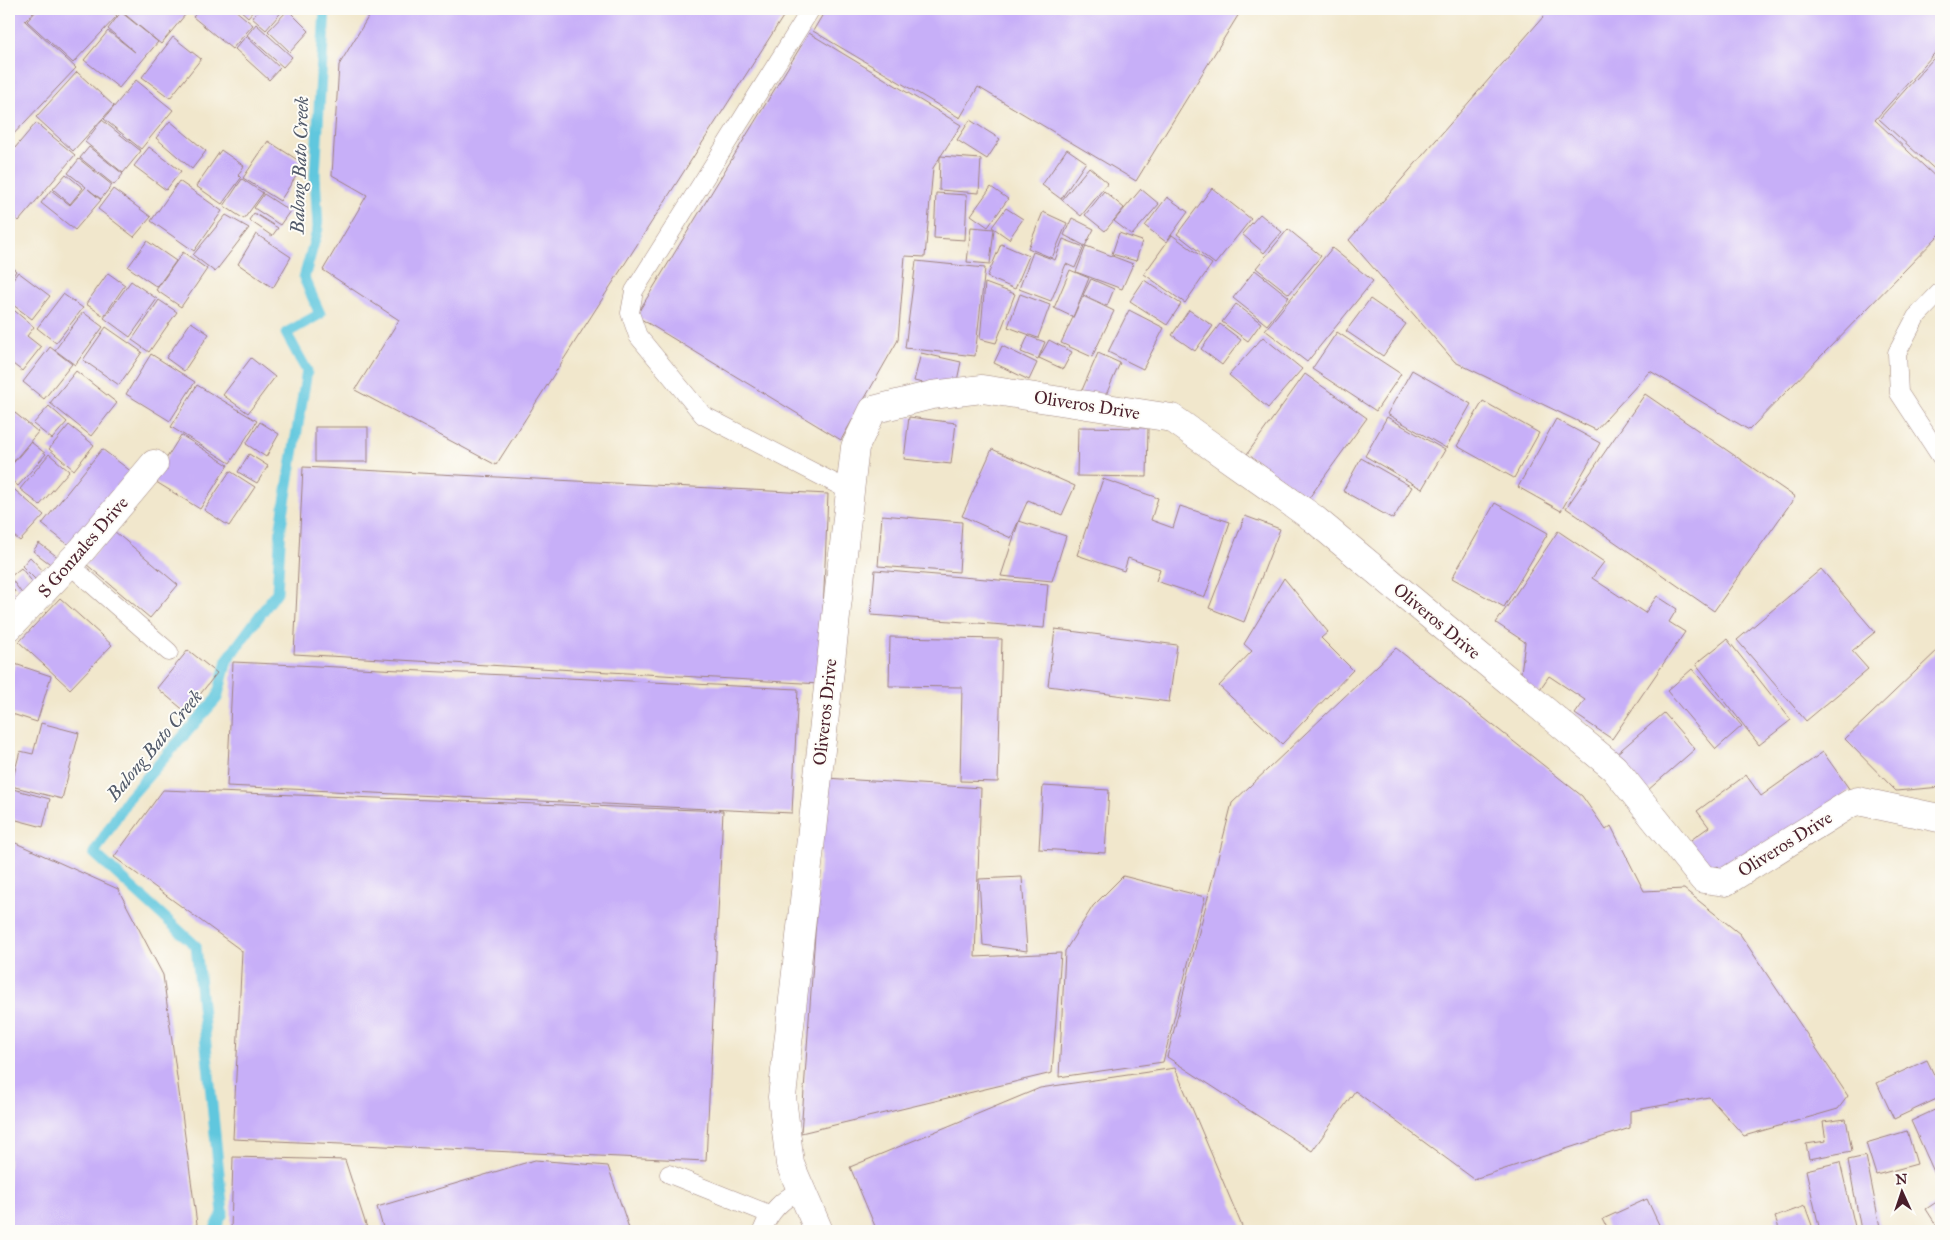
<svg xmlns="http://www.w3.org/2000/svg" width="1950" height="1240" viewBox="0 0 1950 1240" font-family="'IM FELL Great Primer',serif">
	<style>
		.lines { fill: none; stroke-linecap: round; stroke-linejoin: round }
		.stream { stroke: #61c7de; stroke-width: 11 }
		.building { fill: #c7aff8 }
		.lane-casing { stroke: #9e837c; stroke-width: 19 }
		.street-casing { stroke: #9e837c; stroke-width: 29 }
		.lane { stroke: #fff; stroke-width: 18 }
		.street { stroke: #fff; stroke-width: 28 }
		.labels { text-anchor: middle; stroke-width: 4; stroke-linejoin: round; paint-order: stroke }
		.street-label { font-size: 18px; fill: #4a1f2b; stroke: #fdfcf7 }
		.water-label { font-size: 19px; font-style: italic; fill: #525a6a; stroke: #fdfcf7 }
	</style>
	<rect width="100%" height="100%" fill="#fdfcf7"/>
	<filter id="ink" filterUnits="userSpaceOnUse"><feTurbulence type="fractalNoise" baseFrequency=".02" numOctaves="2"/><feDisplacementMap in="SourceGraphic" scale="10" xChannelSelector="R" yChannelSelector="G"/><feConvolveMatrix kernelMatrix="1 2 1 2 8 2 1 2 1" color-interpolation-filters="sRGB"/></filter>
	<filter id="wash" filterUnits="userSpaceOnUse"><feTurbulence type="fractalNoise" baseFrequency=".0096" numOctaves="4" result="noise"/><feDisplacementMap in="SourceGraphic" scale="20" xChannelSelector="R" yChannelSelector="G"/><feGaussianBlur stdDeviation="1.12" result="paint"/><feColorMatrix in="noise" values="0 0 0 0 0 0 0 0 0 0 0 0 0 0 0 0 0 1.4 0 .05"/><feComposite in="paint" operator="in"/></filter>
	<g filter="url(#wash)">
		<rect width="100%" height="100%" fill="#f1e7cc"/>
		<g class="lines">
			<!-- stream -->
			<path class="stream" d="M214 1231 223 1213 196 946 94 853 127 800 217 698 227 660 277 592 281 526 307 371 286 333 320 314 304 278 318 228 315 175 325 9"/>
		</g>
		<g id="blocks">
			<!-- building -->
			<g class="building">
				<path d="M9 9H37L25 21 76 68 9 139Z"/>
				<path d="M38 9H109L117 16 73 63 27 21Z"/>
				<path d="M124 9H190L161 44 122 12Z"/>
				<path d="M200 9H234L253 25 232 49 193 17Z"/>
				<path d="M239 9H255L248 17Z"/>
				<path d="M259 9H284L266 30 252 18Z"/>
				<path d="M373 9H788L496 465 355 390 399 320 323 270 367 195 332 175 339 65Z"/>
				<path d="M826 9H1242L1136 181 978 87 960 118 813 31Z"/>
				<path d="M1550 9H1941V46L1875 120 1941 182V233L1749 430 1650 371 1596 430 1455 362 1349 240Z"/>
				<path d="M288 10 309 31 290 52 268 31Z"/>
				<path d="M121 12 158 42 119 88 84 60 108 31 135 52 108 29Z"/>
				<path d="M256 24 292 57 283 67 247 35Z"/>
				<path d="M809 33 961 125 933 168 925 257 905 256 898 340 841 440 636 316Z"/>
				<path d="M246 36 280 68 269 80 235 49Z"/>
				<path d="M173 37 201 59 170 98 142 77Z"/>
				<path d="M1941 50V175L1879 119Z"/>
				<path d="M77 72 114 106 73 151 36 117Z"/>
				<path d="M136 80 173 110 141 149 104 119Z"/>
				<path d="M102 120 141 151 123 173 85 142Z"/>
				<path d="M970 120 1000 139 987 159 957 140Z"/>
				<path d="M170 121 206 151 192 169 156 138Z"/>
				<path d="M36 123 75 155 19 221 9 212V155Z"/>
				<path d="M268 141 304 164 280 201 243 178Z"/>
				<path d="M89 147 123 174 114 185 80 158Z"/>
				<path d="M149 147 181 171 166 190 134 166Z"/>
				<path d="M1067 149 1086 162 1061 199 1042 185Z"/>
				<path d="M221 150 244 166 238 175 241 178 222 204 196 186Z"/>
				<path d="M940 156 981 159 979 193 939 190Z"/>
				<path d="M79 159 112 185 101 199 88 189 101 200 75 230 41 203 51 190 70 205 86 187 68 173Z"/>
				<path d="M1089 167 1108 183 1081 216 1062 200Z"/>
				<path d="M66 174 83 188 70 204 53 189Z"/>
				<path d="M242 179 263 193 244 219 224 206Z"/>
				<path d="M179 181 222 211 194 251 151 221Z"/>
				<path d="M991 187 1008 199 988 227 971 215Z"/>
				<path d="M1212 188 1251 219 1215 264 1177 234Z"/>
				<path d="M113 189 151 217 134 237 98 209Z"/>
				<path d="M1141 189 1159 204 1132 235 1114 221Z"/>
				<path d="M1104 191 1124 208 1105 231 1085 215Z"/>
				<path d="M936 193 967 195 965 240 934 238Z"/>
				<path d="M264 194 290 211 280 225 254 208Z"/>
				<path d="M1167 197 1188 212 1166 242 1145 226Z"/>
				<path d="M1006 208 1023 219 1009 239 992 227Z"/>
				<path d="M1043 212 1067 223 1052 258 1028 248Z"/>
				<path d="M254 213 278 228 272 236 249 220Z"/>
				<path d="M1260 214 1282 232 1264 253 1242 234Z"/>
				<path d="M226 215 249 228 215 272 193 255Z"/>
				<path d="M1072 218 1094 229 1085 246 1064 235Z"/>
				<path d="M971 227 994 229 990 264 967 262Z"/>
				<path d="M1288 229 1321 256 1289 294 1256 268Z"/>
				<path d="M1119 233 1142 241 1136 261 1112 254Z"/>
				<path d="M256 234 291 257 273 288 238 264Z"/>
				<path d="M1172 235 1212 264 1185 303 1144 274Z"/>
				<path d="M1063 239 1084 247 1075 268 1066 264 1051 301 1019 289 1033 252 1055 260Z"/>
				<path d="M147 241 176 261 157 287 128 267Z"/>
				<path d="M1001 244 1029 256 1015 289 987 277Z"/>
				<path d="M1086 246 1133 264 1122 289 1076 272Z"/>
				<path d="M1332 248 1373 281 1307 362 1265 330Z"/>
				<path d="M183 252 207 269 181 307 156 290Z"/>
				<path d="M916 261 985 268 975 356 905 348Z"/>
				<path d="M9 265 16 271 9 281Z"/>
				<path d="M1070 270 1089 278 1073 317 1054 308Z"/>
				<path d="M1255 270 1289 297 1267 325 1233 298Z"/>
				<path d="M18 272 50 296 32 319 9 302V284Z"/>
				<path d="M108 273 125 285 104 316 86 304Z"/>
				<path d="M1091 279 1114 289 1107 306 1083 295Z"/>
				<path d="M1144 280 1181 304 1167 325 1130 301Z"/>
				<path d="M131 281 157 299 130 337 104 318Z"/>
				<path d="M985 283 1015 294 996 343 980 339Z"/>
				<path d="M63 294 83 308 56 343 37 328Z"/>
				<path d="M1020 294 1050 305 1038 338 1008 327Z"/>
				<path d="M1083 296 1114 311 1092 357 1061 343Z"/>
				<path d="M1370 299 1406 324 1383 356 1346 331Z"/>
				<path d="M159 300 177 312 149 352 132 340Z"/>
				<path d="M1236 304 1261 323 1248 341 1222 322Z"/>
				<path d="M9 306 34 327 27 336 41 347 22 371 9 361Z"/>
				<path d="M1129 310 1164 328 1143 369 1108 352Z"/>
				<path d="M1189 310 1213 326 1195 351 1172 335Z"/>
				<path d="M83 312 103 327 75 365 55 350Z"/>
				<path d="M191 322 209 334 184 371 166 358Z"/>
				<path d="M1220 324 1241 340 1222 365 1201 349Z"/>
				<path d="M106 327 142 352 119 385 83 360Z"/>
				<path d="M1337 332 1401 374 1376 411 1312 369Z"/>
				<path d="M1028 336 1045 342 1038 359 1021 352Z"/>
				<path d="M1263 337 1302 369 1268 408 1229 375Z"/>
				<path d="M1049 340 1072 352 1063 369 1039 358Z"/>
				<path d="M1002 346 1037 363 1029 380 994 363Z"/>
				<path d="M50 347 72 364 44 399 23 382Z"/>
				<path d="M921 353 961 362 955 390 914 381Z"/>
				<path d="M1098 353 1120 363 1101 406 1079 397Z"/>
				<path d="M151 354 195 382 170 421 126 394Z"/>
				<path d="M251 358 275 377 248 413 223 395Z"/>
				<path d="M1412 370 1471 404 1446 448 1387 414Z"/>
				<path d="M76 371 117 403 91 436 50 403Z"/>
				<path d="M1305 374 1367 418 1309 498 1247 454Z"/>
				<path d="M197 385 257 421 230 463 171 427Z"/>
				<path d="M1645 394 1795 497 1714 611 1566 508Z"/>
				<path d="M1483 401 1539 433 1514 478 1457 446Z"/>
				<path d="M49 406 67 422 52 439 33 424Z"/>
				<path d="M9 408 38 432 9 467Z"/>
				<path d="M909 417 956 423 951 464 904 459Z"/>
				<path d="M1387 417 1445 450 1422 489 1365 456Z"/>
				<path d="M1556 419 1600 443 1561 511 1518 487Z"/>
				<path d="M260 422 279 434 266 457 246 444Z"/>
				<path d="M69 425 94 445 74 470 49 449Z"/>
				<rect x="315" y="427" width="53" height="35"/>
				<path d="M1078 427 1148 428 1147 477 1077 476Z"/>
				<path d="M181 435 228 465 200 509 153 480Z"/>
				<path d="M31 442 46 454 18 486 9 478V468Z"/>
				<path d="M102 449 137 476 76 551 42 524Z"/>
				<path d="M992 449 1075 486 1062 515 1028 500 1011 538 962 516Z"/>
				<path d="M49 454 69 471 40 505 20 489Z"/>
				<path d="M249 454 268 466 257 483 238 472Z"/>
				<path d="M1361 458 1412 487 1393 519 1343 491Z"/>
				<path d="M303 467 828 494 820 684 294 654Z"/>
				<path d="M230 471 255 487 229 526 204 510Z"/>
				<path d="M1103 479 1158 498 1151 520 1173 528 1180 506 1230 522 1205 597 1156 581 1160 569 1128 558 1124 571 1077 555Z"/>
				<path d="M9 485 44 515 20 541 9 532Z"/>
				<path d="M1495 503 1548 533 1504 607 1452 578Z"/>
				<path d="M882 515 962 522 959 572 878 566Z"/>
				<path d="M1245 516 1280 529 1244 622 1209 608Z"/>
				<path d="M1019 521 1066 536 1052 581 1001 576Z"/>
				<path d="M114 531 178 585 150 618 86 564Z"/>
				<path d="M1558 531 1604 562 1592 578 1645 613 1657 596 1677 609 1669 622 1685 632 1612 739 1575 714 1585 700 1549 676 1538 692 1520 680 1525 642 1496 623Z"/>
				<path d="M39 543 59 558 53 566 33 551Z"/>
				<path d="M30 557 47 575 39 583 22 566Z"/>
				<path d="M21 568 35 585 23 595 10 577Z"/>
				<path d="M1821 569 1875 632 1852 651 1868 669 1806 721 1737 640Z"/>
				<path d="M875 570 1048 584 1044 628 871 615Z"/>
				<path d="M1284 578 1328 632 1321 638 1353 670 1282 744 1219 686 1252 651 1244 644Z"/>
				<path d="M9 588 15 591 9 606Z"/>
				<path d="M60 598 112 645 70 689 19 642Z"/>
				<path d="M1055 629 1177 645 1169 702 1048 686Z"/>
				<path d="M890 637 1002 639 998 782 960 781 962 687 889 686Z"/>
				<path d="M1727 639 1791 720 1759 745 1696 664Z"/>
				<path d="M1941 647V787L1896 791 1845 739Z"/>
				<path d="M1396 648 1582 796 1606 830 1611 826 1644 891 1684 889 1740 934 1848 1096 1838 1109 1744 1136 1709 1097 1630 1111V1128L1474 1179 1355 1091 1312 1151 1167 1057 1232 803Z"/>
				<path d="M188 650 217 673 186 712 157 688Z"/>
				<path d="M233 662 798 689 792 813 227 786Z"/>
				<path d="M15 664 51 676 37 722 9 713V683Z"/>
				<path d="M1692 669 1742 726 1716 749 1667 691Z"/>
				<path d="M1664 713 1695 749 1647 791 1615 755Z"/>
				<path d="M41 723 79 733 62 799 11 786 20 751 33 754Z"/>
				<path d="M1823 752 1850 790 1726 877 1718 866 1710 872 1688 842 1709 827 1697 811 1746 775 1761 796Z"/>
				<path d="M826 778 981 788 975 957 1061 953 1052 1073 801 1133Z"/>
				<path d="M1043 786 1109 790 1105 853 1039 849Z"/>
				<path d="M9 788 50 799 43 827 9 818Z"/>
				<path d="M163 790 723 811 706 1161 233 1139 242 951 114 857Z"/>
				<path d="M9 840 118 889 163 975 197 1224 188 1231H9Z"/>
				<path d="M1123 876 1205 897 1163 1062 1059 1077 1065 951 1093 906Z"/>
				<path d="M1022 877 1027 951 983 945 979 879Z"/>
				<path d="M1927 1060 1941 1089V1097L1894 1119 1877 1083Z"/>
				<path d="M1175 1068 1244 1231H877L850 1167 1040 1088Z"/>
				<path d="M1941 1107V1184L1940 1185 1911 1121Z"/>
				<path d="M1846 1119 1852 1151 1809 1159 1806 1144 1826 1141 1823 1122Z"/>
				<path d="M1907 1131 1917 1164 1876 1175 1866 1143Z"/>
				<path d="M1866 1156 1880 1227 1861 1230 1848 1160Z"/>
				<path d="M233 1157 345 1160 368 1231H231Z"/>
				<path d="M535 1160 608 1166 630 1231H384L377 1207Z"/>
				<path d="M1840 1162 1856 1231H1820L1806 1170Z"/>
				<path d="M1647 1199 1662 1231H1609L1603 1219Z"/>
				<path d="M1941 1199V1231H1940L1926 1209Z"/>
				<path d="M1805 1206 1814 1231H1780L1775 1217Z"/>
			</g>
		</g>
	</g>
	<g filter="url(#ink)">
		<use href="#blocks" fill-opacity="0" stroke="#9e837c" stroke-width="1"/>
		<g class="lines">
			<defs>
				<g id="lane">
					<path d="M811 9 634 291 630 313 638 336 703 415 850 491"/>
					<path d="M1941 291 1916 317 1897 353 1899 393 1941 457"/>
					<path d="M69 564 169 652"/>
					<path d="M669 1174 769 1214"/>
					<path d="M762 1231C770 1211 782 1200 801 1189"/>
				</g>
				<g id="street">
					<path d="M9 627 82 550 154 464"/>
					<path d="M819 1231 790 1164 782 1097 855 447 873 410 932 395 982 389 1172 418 1313 518 1614 768 1703 879 1725 882 1851 803 1858 801 1939 818"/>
				</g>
			</defs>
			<!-- lane casing -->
			<use href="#lane" class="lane-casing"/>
			<!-- street casing -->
			<use href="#street" class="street-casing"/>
			<!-- lane -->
			<use href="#lane" class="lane"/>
			<!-- street -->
			<use href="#street" class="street"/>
		</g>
	</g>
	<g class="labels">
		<!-- street labels -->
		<g class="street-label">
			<text transform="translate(1087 405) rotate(9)" y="6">Oliveros Drive</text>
			<text transform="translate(83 547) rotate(-49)" y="6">S Gonzales Drive</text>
			<text transform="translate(1437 621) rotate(40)" y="6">Oliveros Drive</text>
			<text transform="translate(825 712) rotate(-84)" y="6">Oliveros Drive</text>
			<text transform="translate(1785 844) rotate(-32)" y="6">Oliveros Drive</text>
		</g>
		<!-- water labels -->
		<g class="water-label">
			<text transform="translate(299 165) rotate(-88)" y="7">Balong Bato Creek</text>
			<text transform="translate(154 745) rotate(-50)" y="7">Balong Bato Creek</text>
		</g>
	</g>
	<!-- margin -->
	<rect width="1950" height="1240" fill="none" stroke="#fdfcf7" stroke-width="30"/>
	<!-- north arrow -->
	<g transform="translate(1902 1192) rotate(357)" stroke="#fdfcf7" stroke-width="4" paint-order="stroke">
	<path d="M0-4L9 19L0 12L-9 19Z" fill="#4a1f2b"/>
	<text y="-8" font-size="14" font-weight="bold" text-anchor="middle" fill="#4a1f2b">N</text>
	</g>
</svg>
